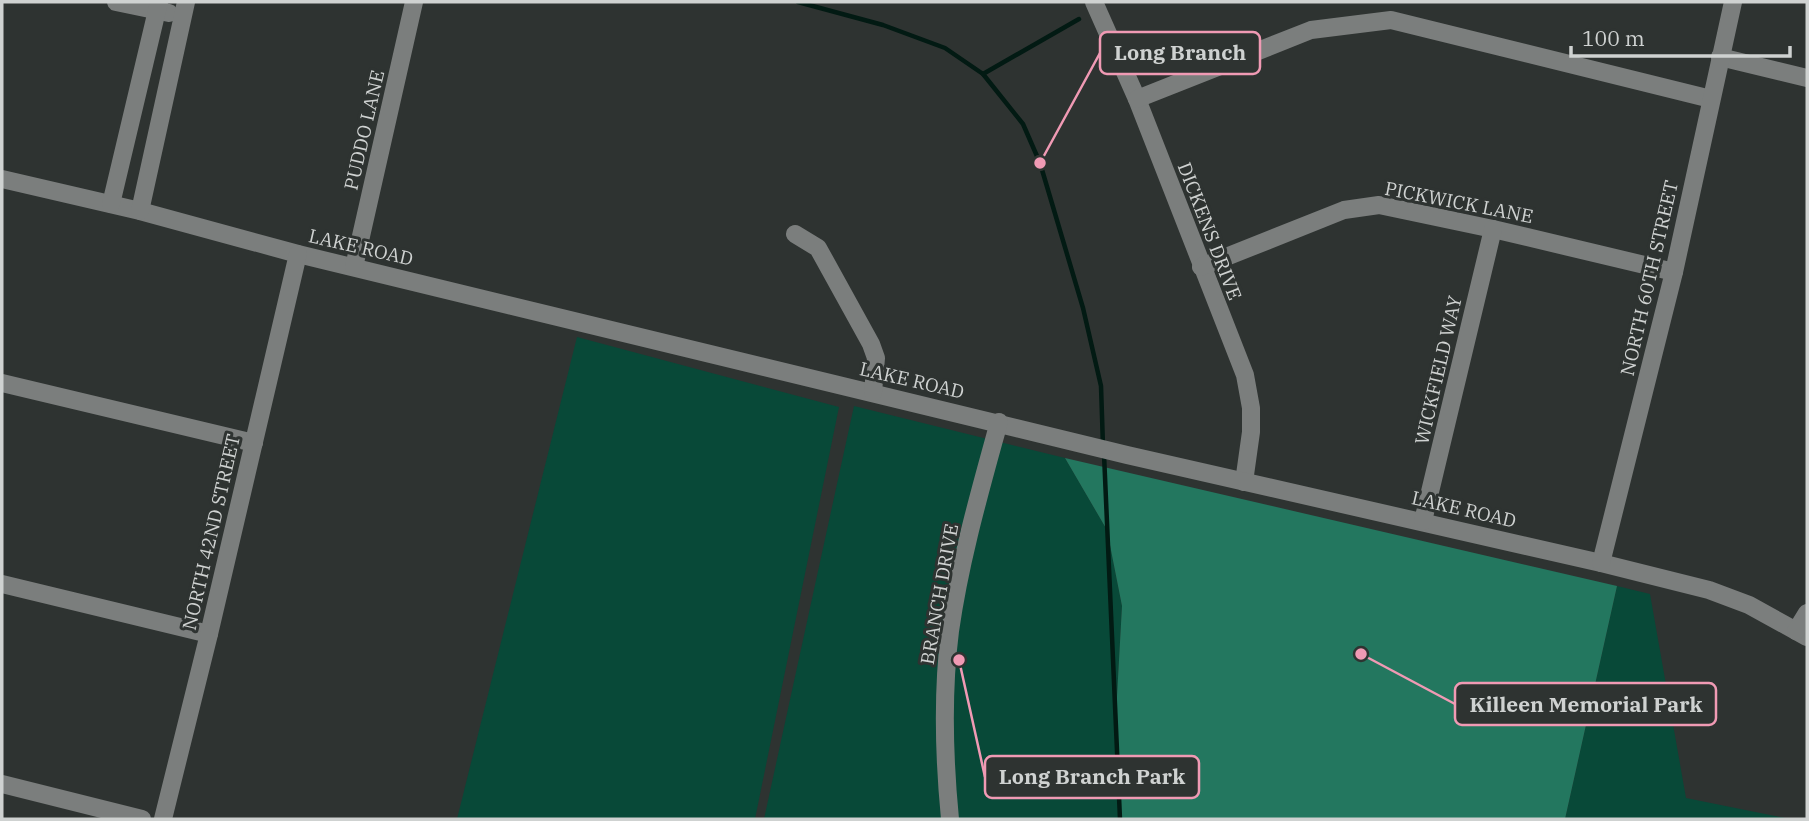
<svg xmlns="http://www.w3.org/2000/svg" width="1809" height="821" viewBox="0 0 1809 821" font-family="'IBM Plex Serif',serif">
	<style>
		.green { fill: #084938 }
		.forest { fill: #23775f }
		.lines { fill: none; stroke-linecap: round; stroke-linejoin: round }
		.stream { stroke: #021a13; stroke-width: 4.5 }
		.minor { stroke: #7b7e7d; stroke-width: 18 }
		.labels { text-anchor: middle; stroke-width: 6; stroke-linejoin: round; paint-order: stroke }
		.street-label { font-size: 19px; fill: #cfd2d1; stroke: #2e3331 }
		.leader { fill: none; stroke: #f09ab4; stroke-width: 2.5 }
		.callout-dot { fill: #f09ab4; stroke: #2e3331; stroke-width: 2.5 }
		.callout { fill: #2e3331; stroke: #f09ab4; stroke-width: 2.5 }
		.callout-label { font-size: 21px; text-anchor: middle; font-weight: bold; fill: #cfd2d1 }
	</style>
	<rect width="100%" height="100%" fill="#2e3331"/>
	<!-- green -->
	<g class="green">
		<path d="M577 337 839 407 755 819H457Z"/>
		<path d="M854 406 1065 458 1107 530 1122 606 1116 714 1121 819H764Z"/>
		<path d="M1617 586 1650 594 1686 798 1790 819H1565Z"/>
	</g>
	<!-- forest -->
	<path class="forest" d="M1065 458 1617 586 1565 819H1121L1116 714 1122 606 1107 530Z"/>
	<g class="lines">
		<!-- stream -->
		<g class="stream">
			<path d="M798 2 883 25 945 48 983 74 1023 124 1040 163 1083 308 1101 386 1103 446"/>
			<path d="M983 74 1079 19"/>
			<path d="M1104 454 1120 819"/>
		</g>
		<!-- minor -->
		<g class="minor">
			<path d="M116 2 169 13"/>
			<path d="M1094 2 1137 99 1245 375 1251 408V432L1244 482"/>
			<path d="M1720 57 1807 78"/>
			<path d="M1137 99 1311 30 1391 20 1711 99"/>
			<path d="M2 179 140 211 298 254 1127 455 1601 563 1709 590 1749 605 1807 637"/>
			<path d="M111 204 159 2"/>
			<path d="M140 211 186 2"/>
			<path d="M795 234 818 248 871 344 876 358 873 392"/>
			<path d="M354 267 414 2"/>
			<path d="M1201 267 1344 210 1379 205 1493 229 1674 272"/>
			<path d="M2 383 254 443"/>
			<path d="M1423 521 1493 229"/>
			<path d="M1601 563 1674 272 1733 2"/>
			<path d="M2 584 209 634"/>
			<path d="M1796 631 1807 613"/>
			<path d="M2 784 142 819"/>
			<path d="M163 819 209 634 298 254"/>
			<path d="M950 819C944 757 942 694 950 631 960 560 980 491 999 422"/>
		</g>
	</g>
	<g class="labels">
		<!-- street labels -->
		<g class="street-label">
			<text transform="translate(364 130) rotate(-77)" y="7">PUDDO LANE</text>
			<text transform="translate(1459 202) rotate(11)" y="7">PICKWICK LANE</text>
			<text transform="translate(1210 231) rotate(69)" y="7">DICKENS DRIVE</text>
			<text transform="translate(361 247) rotate(13)" y="7">LAKE ROAD</text>
			<text transform="translate(1649 278) rotate(-77)" y="7">NORTH 60TH STREET</text>
			<text transform="translate(1438 370) rotate(-77)" y="7">WICKFIELD WAY</text>
			<text transform="translate(912 380) rotate(13)" y="7">LAKE ROAD</text>
			<text transform="translate(1464 509) rotate(13)" y="7">LAKE ROAD</text>
			<text transform="translate(211 532) rotate(-77)" y="7">NORTH 42ND STREET</text>
			<text transform="translate(939 594) rotate(-80)" y="7">BRANCH DRIVE</text>
		</g>
	</g>
	<!-- callouts -->
	<path class="leader" d="M1040 163L1100 53M1361 654L1455 704M959 660L985 777"/>
	<g class="callout-dot">
		<circle cx="1040" cy="163" r="7"/>
		<circle cx="1361" cy="654" r="7"/>
		<circle cx="959" cy="660" r="7"/>
	</g>
	<g class="callout">
		<rect x="1100" y="32" width="160" height="42" rx="7"/>
		<rect x="1455" y="683" width="261" height="42" rx="7"/>
		<rect x="985" y="756" width="214" height="42" rx="7"/>
	</g>
	<g class="callout-label">
		<text x="1180" y="60">Long Branch</text>
		<text x="1586" y="712">Killeen Memorial Park</text>
		<text x="1092" y="784">Long Branch Park</text>
	</g>
	<!-- border -->
	<rect width="1809" height="821" fill="none" stroke="#cfd2d1" stroke-width="7"/>
	<!-- scale -->
	<path d="M1571 46v10h219v-10" fill="none" stroke="#cfd2d1" stroke-width="3.5"/>
	<text x="1582" y="46" font-size="21" fill="#cfd2d1" stroke="#2e3331" stroke-width="5" paint-order="stroke">100 m</text>
</svg>
